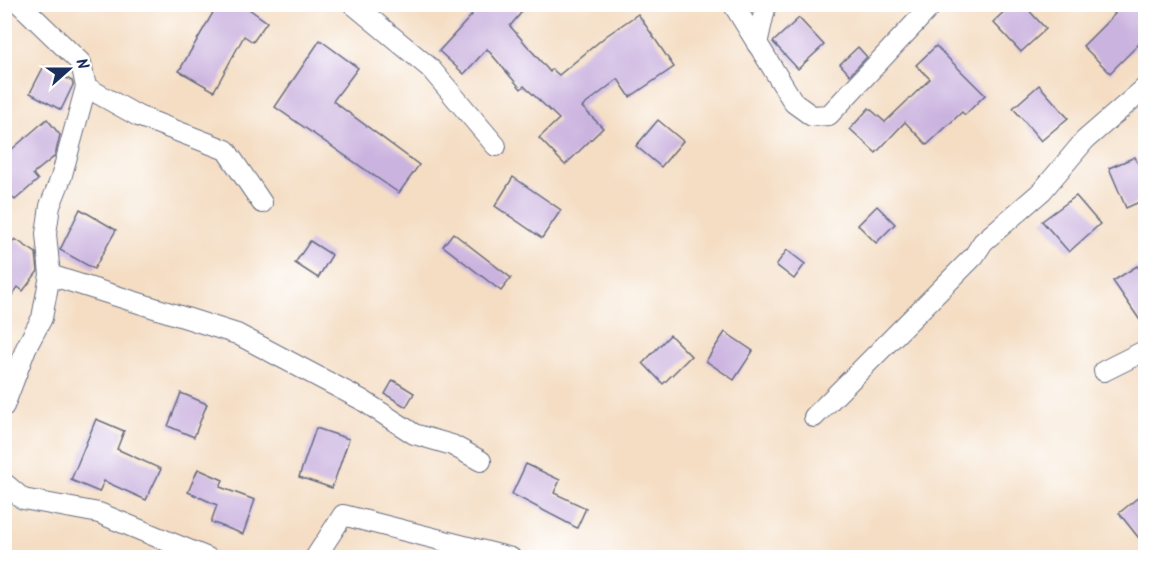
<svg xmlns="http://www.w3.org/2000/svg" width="1150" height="562" viewBox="0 0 1150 562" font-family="Kalam,sans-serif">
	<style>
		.building { fill: #cbb3df }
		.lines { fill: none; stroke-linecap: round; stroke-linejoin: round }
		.street-casing { stroke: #676c81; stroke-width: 22 }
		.street { stroke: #fff; stroke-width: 20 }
	</style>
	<rect width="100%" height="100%" fill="#fff"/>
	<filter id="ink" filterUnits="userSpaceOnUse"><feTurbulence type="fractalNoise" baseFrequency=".0167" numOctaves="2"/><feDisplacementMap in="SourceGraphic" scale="12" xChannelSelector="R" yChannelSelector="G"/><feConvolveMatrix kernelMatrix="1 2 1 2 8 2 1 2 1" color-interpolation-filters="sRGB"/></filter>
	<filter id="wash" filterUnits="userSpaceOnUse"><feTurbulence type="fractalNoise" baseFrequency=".008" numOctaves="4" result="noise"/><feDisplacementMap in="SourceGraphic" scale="24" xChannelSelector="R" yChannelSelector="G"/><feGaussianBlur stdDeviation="1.35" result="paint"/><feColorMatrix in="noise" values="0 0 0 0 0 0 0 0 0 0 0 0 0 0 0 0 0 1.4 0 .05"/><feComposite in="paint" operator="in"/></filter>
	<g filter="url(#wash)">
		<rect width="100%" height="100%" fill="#f4ddc3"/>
		<g id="blocks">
			<!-- building -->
			<g class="building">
				<path d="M218 4H242L267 22 253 42 244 36 214 91 179 71Z"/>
				<path d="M476 4H511L521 13 510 26 550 72 552 69 559 75 606 36 638 14 674 67 630 97 618 79 582 107 603 128 565 165 539 138 559 119 524 86 521 89 487 49 464 74 439 51 472 15 469 12Z"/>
				<path d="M1012 4H1023L1046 29 1021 52 993 22Z"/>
				<path d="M1106 4H1146V37L1110 73 1083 46 1115 14Z"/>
				<path d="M799 18 824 45 798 69 773 42Z"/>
				<path d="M320 40 358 68 333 101 419 165 399 193 275 107Z"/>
				<path d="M936 46 985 95 965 115 962 112 927 145 905 122 876 153 850 129 869 108 885 122 930 79 916 65Z"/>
				<path d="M858 47 867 57 850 75 840 64Z"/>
				<path d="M44 66 72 81 73 85 61 110 30 93Z"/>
				<path d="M1039 85 1068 118 1041 141 1013 108Z"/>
				<path d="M47 119 60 135 55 156 33 174 38 180 15 200 4 188V156Z"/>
				<path d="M658 120 683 141 661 167 636 146Z"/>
				<path d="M1135 157 1146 181V199L1126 208 1109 168Z"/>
				<path d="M513 177 561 210 542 238 495 206Z"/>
				<path d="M1076 196 1100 224 1069 252 1042 221Z"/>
				<path d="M877 206 895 224 876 243 858 225Z"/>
				<path d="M80 209 116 230 94 269 60 250Z"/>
				<path d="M453 233 511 278 501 291 443 246Z"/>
				<path d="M15 239 36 253 38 271 23 291 18 287 4 306V254Z"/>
				<path d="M310 241 332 255 318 278 295 263Z"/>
				<path d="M787 250 805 264 794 279 776 265Z"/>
				<path d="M1137 266 1146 276V329L1113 281Z"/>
				<path d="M725 332 753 351 734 380 706 361Z"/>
				<path d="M670 335 691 356 663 384 643 363Z"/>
				<path d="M393 380 414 393 406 407 385 394Z"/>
				<path d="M181 393 207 404 194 437 168 426Z"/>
				<path d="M96 419 124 431 117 449 161 469 146 500 104 481 99 492 71 480Z"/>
				<path d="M316 428 349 439 332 488 299 477Z"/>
				<path d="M526 464 560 480 554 493 586 508 577 528 512 494Z"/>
				<path d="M198 469 223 480 220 487 255 500 243 534 211 522 217 505 188 492Z"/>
				<path d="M1146 491V547L1119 513Z"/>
			</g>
		</g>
	</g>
	<g filter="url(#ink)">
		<use href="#blocks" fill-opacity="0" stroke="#676c81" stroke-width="1.5"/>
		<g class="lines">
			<defs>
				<g id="street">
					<path d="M353 4 430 68 496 146"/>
					<path d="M733 4 794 103 812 116 829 115 933 4"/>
					<path d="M757 44 766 4"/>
					<path d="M86 87 138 116 226 150 262 203"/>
					<path d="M50 275 237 334 362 400 414 434 452 445 481 461"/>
					<path d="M1104 371 1146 350"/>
					<path d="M4 406 26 348 42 318 50 275 46 234 50 206 61 178 86 87 81 63 20 4"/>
					<path d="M814 417 974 256 983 242 1042 191 1085 140 1146 87"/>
					<path d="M4 483 23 499 99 513 208 558"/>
					<path d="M315 558 343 515 511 558"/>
				</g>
			</defs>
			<!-- street casing -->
			<use href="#street" class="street-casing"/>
			<!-- street -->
			<use href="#street" class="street"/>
		</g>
	</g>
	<!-- margin -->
	<rect width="1150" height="562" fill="none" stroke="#fff" stroke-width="24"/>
	<!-- north arrow -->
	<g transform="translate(69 69) rotate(69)" stroke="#ffffff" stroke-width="4.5" paint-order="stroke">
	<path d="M0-4.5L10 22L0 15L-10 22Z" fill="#1b2f5e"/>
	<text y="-9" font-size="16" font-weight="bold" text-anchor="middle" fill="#1b2f5e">N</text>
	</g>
</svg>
